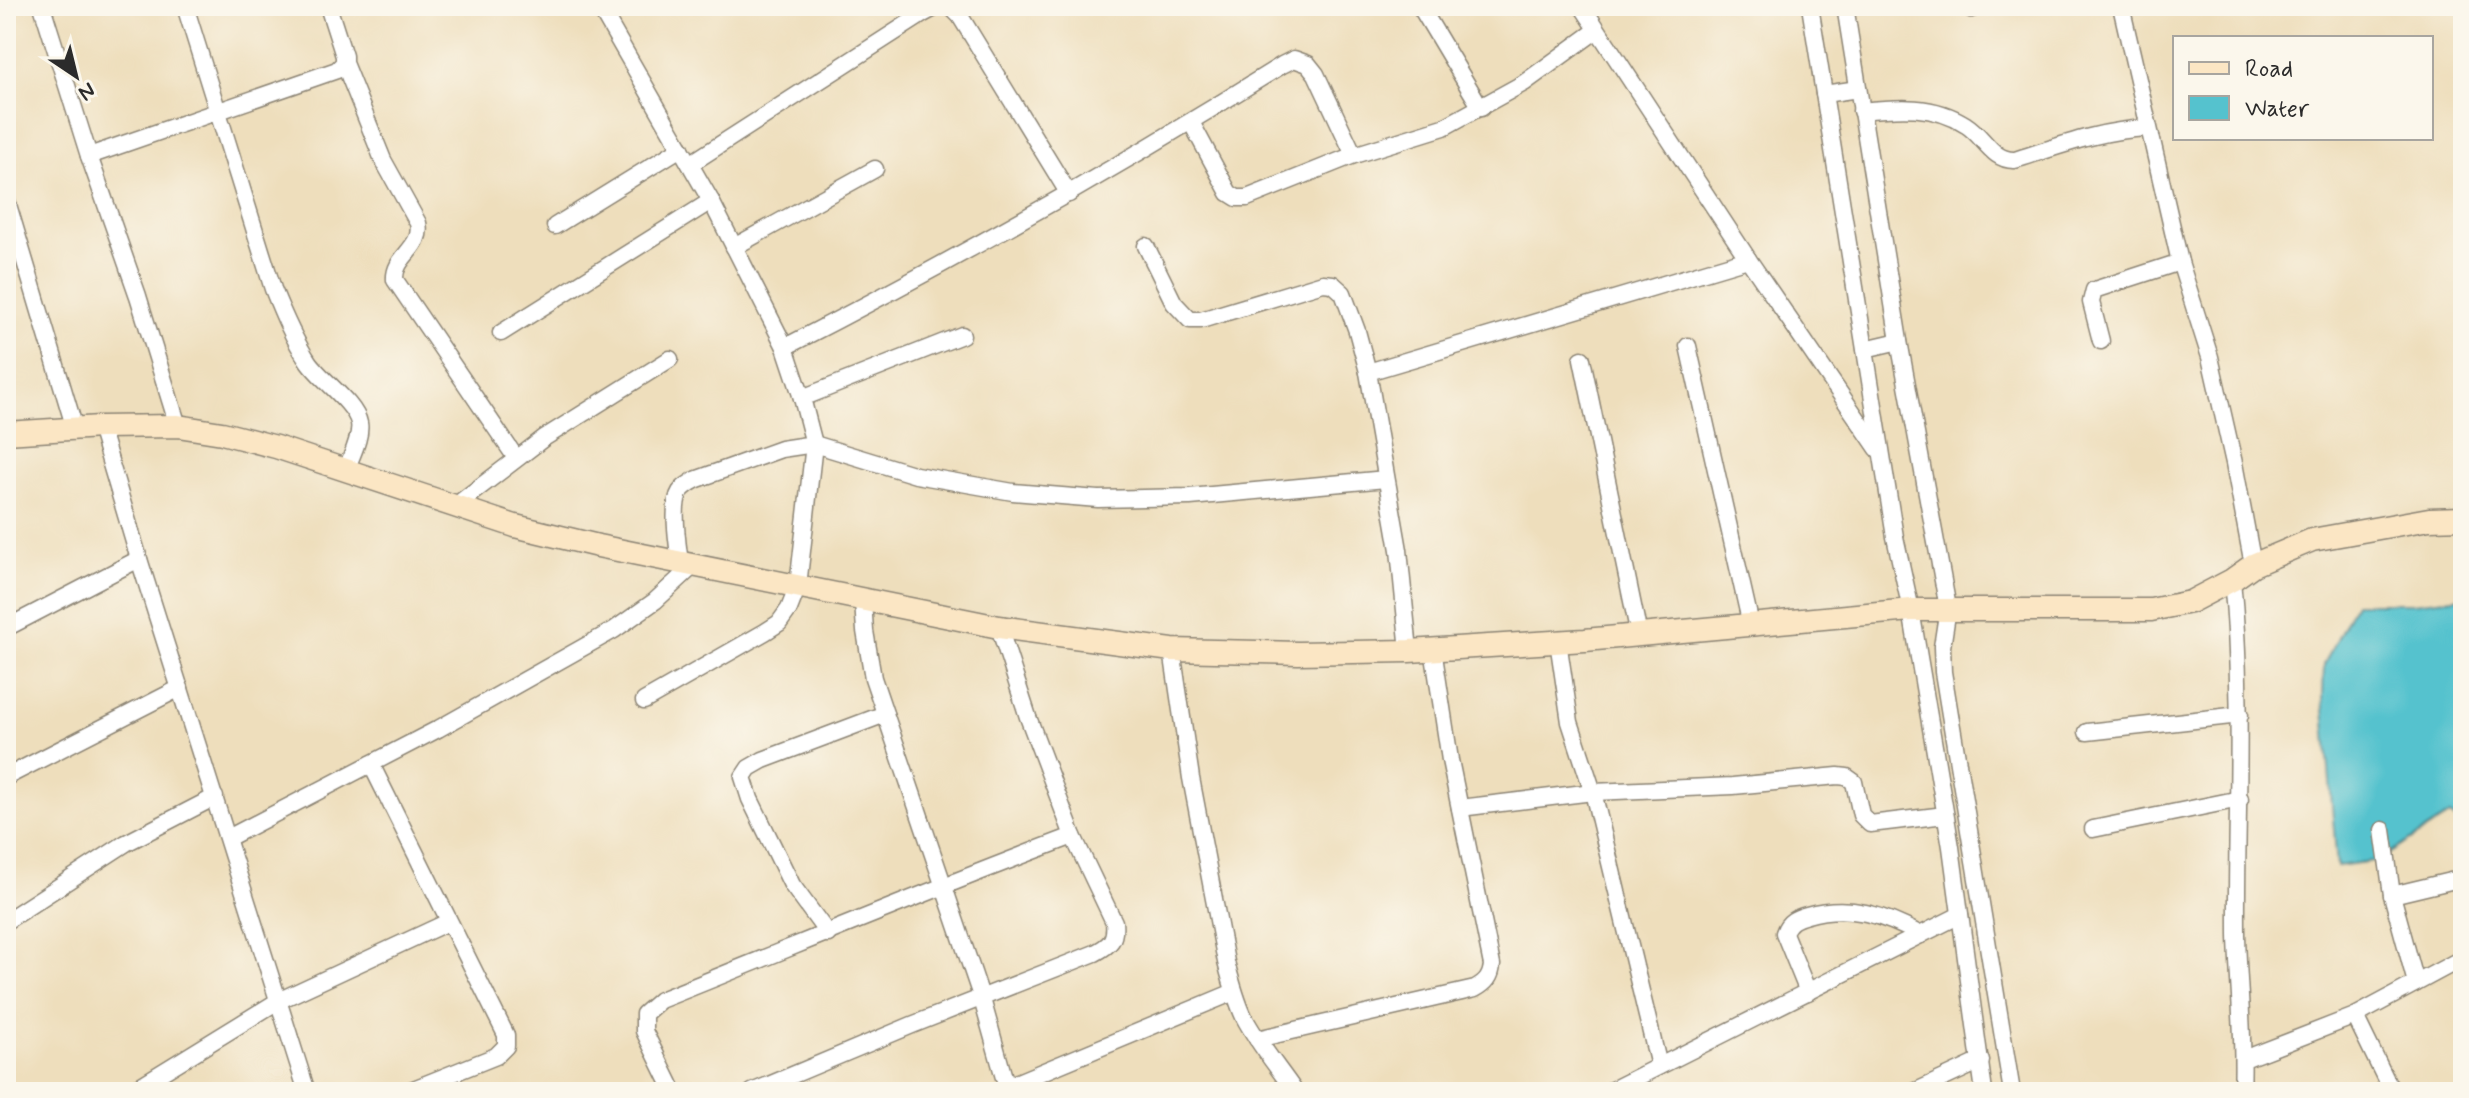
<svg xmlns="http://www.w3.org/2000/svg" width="2469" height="1098" viewBox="0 0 2469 1098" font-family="Mynerve,sans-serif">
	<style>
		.water { fill: #55c2ce; stroke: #40767c; stroke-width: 2 }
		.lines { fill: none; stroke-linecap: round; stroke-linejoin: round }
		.street-casing { stroke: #8c8474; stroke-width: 19 }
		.secondary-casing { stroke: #8c8474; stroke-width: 25 }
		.street { stroke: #fff; stroke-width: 16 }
		.secondary { stroke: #fbe6c4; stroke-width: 22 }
	</style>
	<rect width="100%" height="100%" fill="#fbf7ec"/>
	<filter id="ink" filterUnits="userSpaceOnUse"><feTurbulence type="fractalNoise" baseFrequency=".0125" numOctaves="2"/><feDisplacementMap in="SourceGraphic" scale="16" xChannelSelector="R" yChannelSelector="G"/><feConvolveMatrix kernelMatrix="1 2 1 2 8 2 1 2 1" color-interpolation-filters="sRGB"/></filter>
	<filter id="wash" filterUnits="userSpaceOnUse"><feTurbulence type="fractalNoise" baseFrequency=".006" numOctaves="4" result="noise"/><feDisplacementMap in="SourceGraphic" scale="32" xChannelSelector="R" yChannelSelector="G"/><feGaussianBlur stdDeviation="1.8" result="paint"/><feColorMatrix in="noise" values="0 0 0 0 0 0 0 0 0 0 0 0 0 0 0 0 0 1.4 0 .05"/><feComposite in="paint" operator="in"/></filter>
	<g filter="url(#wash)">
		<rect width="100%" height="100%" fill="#eedebc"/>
		<!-- water -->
		<path class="water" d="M2463 597V825L2450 815 2379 860 2337 866 2323 697 2324 665 2355 603H2413Z"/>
	</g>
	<g filter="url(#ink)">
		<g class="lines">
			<defs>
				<g id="street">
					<path d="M42 6 89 156 138 296 178 426"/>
					<path d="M185 6 273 289C283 314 293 338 308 361 320 379 355 403 359 423 362 437 350 458 346 471"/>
					<path d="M599 6 711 201 785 347 802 398 814 444 798 586 789 609 779 623 765 632 644 701"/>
					<path d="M1420 6 1481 108"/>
					<path d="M1582 6 1748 259"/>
					<path d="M1810 6 1895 537 1911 610 1951 847 1984 1092"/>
					<path d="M1845 6 1899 341 1948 608 1942 647 1943 672 2012 1092"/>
					<path d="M2121 6 2180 262 2210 357 2234 463 2253 565"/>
					<path d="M1971 9 1979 6"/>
					<path d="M344 63 383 160 418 223C424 248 393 256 395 280L516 458"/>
					<path d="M1824 94 1858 89"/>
					<path d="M1861 111C1898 107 1934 104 1966 125 1984 136 1992 161 2015 160 2059 146 2101 130 2148 128"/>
					<path d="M1191 122 1229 193 1237 198H1247L1354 155 1444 127 1524 83 1597 30"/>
					<path d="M89 156 337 70 344 63V56L328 6"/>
					<path d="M690 164 923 14 938 6H950L960 16 1069 194"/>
					<path d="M6 198 75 429"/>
					<path d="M555 226 681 148"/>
					<path d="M1146 246 1174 303 1190 320H1201L1323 283 1333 284 1343 293 1357 331 1368 372 1399 550 1409 651"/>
					<path d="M734 247 875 169"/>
					<path d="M501 333 711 201"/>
					<path d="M2101 341 2091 302 2094 290 2180 262"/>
					<path d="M1688 346 1751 625"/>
					<path d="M785 347C955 260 1120 167 1282 65L1294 59 1308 64 1316 74 1354 155"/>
					<path d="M1865 349 1899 341"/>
					<path d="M1582 359 1639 635"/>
					<path d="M1368 372 1748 259 1878 449"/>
					<path d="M802 398 962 335"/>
					<path d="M100 427 139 559 307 1092"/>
					<path d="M455 506 544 438 670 359"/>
					<path d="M680 563C678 546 671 506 680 492 684 486 689 484 695 480L781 449 814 444 916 475 1013 492 1098 499 1190 497 1386 479"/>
					<path d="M2232 580C2244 698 2236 815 2237 934 2238 987 2245 1039 2242 1092"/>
					<path d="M863 601 865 631 873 678 982 999 1008 1092"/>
					<path d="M6 628 139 559"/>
					<path d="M1558 641 1570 722 1593 792 1659 1066"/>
					<path d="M1172 650 1191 778 1226 962C1231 981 1236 1000 1244 1017 1258 1044 1278 1067 1295 1092"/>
					<path d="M2087 732 2240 715"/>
					<path d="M371 764 506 1035V1046L496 1056 406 1092"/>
					<path d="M6 777 180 688"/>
					<path d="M1460 808 1593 792 1733 786 1838 776 1847 777 1854 782 1861 815 1870 824 1945 815"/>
					<path d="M2093 829 2240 799"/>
					<path d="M2383 830 2392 895 2416 983"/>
					<path d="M228 838 438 729 614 630 655 601 693 566"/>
					<path d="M2392 895 2463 878"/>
					<path d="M6 921 126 843 215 797"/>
					<path d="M828 934 792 885 750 799 743 777 749 768 763 760 885 714"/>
					<path d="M1808 992 1784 933C1788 921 1796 918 1807 915 1849 903 1884 915 1921 935"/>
					<path d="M2355 1016 2392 1092"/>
					<path d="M1257 1039 1475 989C1486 983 1491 977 1492 965L1450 760 1433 649"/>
					<path d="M2244 1059 2355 1016 2463 958"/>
					<path d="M1008 1086 1234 992"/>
					<path d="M130 1092 278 1001 448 922"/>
					<path d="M674 1092 644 1031V1014L660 1000C798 945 934 888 1073 836"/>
					<path d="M752 1092 912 1025 1095 953C1110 945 1116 940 1114 922L1073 836 1028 717 999 627"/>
					<path d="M1608 1092 1960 915"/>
					<path d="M1914 1092 1981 1061"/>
				</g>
				<path id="secondary" d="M6 433 100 427 178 426 222 433 276 447 515 526 598 546 999 627 1172 650 1298 653 1409 651 1585 640 1911 610H2151L2190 602 2232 580 2253 565 2312 540 2429 519 2463 518"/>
			</defs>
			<!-- street casing -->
			<use href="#street" class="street-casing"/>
			<!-- secondary casing -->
			<use href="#secondary" class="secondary-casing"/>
			<!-- street -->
			<use href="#street" class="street"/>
			<!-- secondary -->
			<use href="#secondary" class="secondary"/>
		</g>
	</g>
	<!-- margin -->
	<rect width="2469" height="1098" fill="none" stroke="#fbf7ec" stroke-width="32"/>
	<!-- legend -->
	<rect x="2173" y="36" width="260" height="104" fill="#fbf7ec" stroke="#a8a59f" stroke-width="2"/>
	<rect x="2189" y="62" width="40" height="12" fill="#fbe6c4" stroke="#a8a59f" stroke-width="2"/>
	<text x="2245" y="76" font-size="24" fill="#2b2b2b">Road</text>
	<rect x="2189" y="96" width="40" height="24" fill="#55c2ce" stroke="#a8a59f" stroke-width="2"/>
	<text x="2245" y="116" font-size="24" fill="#2b2b2b">Water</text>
	<!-- north arrow -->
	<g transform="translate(76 76) rotate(145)" stroke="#fbf7ec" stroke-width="6" paint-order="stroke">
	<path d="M0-6L14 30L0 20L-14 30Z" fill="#2b2b2b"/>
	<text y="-12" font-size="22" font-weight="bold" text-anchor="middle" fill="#2b2b2b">N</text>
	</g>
</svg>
